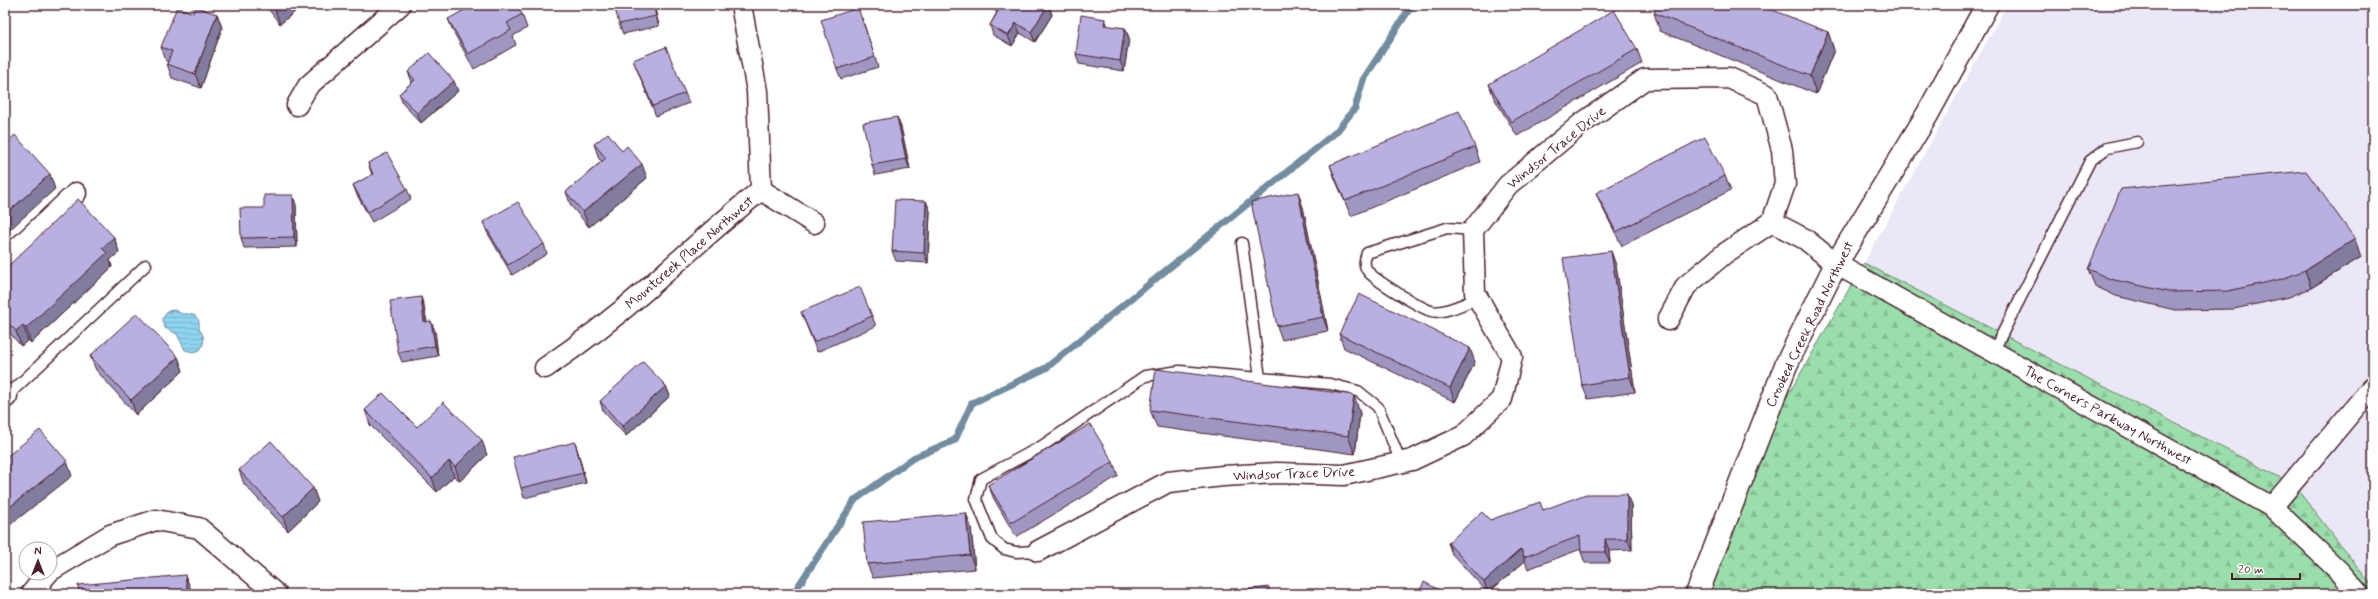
<svg xmlns="http://www.w3.org/2000/svg" width="2378" height="599" viewBox="0 0 2378 599" font-family="Mynerve,sans-serif">
	<style>
		.built { fill: #eae7f6 }
		.forest { fill: url(#forest-firs); stroke: #727e6b }
		.water { fill: url(#water-rules); stroke: #728ca0 }
		.lines { fill: none; stroke-linecap: round; stroke-linejoin: round }
		.stream { stroke: #728ca0; stroke-width: 7 }
		.service-casing { stroke: #4a1f2b; stroke-width: 13 }
		.minor-casing { stroke: #4a1f2b; stroke-width: 23 }
		.tertiary-casing { stroke: #4a1f2b; stroke-width: 25 }
		.service { stroke: #fff; stroke-width: 10 }
		.minor { stroke: #fff; stroke-width: 20 }
		.tertiary { stroke: #fff; stroke-width: 22 }
		.wall { fill: #9f97c2; stroke: #4a1f2b }
		.shaded-wall { fill: #827b9e; stroke: #4a1f2b }
		.building { fill: #b9b0e2; stroke: #4a1f2b }
		.labels { text-anchor: middle; stroke-width: 3.5; stroke-linejoin: round; paint-order: stroke }
		.street-label { font-size: 14px; fill: #4a1f2b; stroke: #fff }
	</style>
	<defs>
		<pattern id="forest-firs" width="22" height="20" patternUnits="userSpaceOnUse"><rect width="22" height="20" fill="#9adeab"/><path d="M5 1l3.5 6h-7zM16 11l3.5 6h-7z" fill="#86be93"/></pattern>
		<pattern id="water-rules" width="6" height="5" patternUnits="userSpaceOnUse"><rect width="6" height="5" fill="#8dd4ee"/><path d="M0 2.5h6" fill="none" stroke="#7bb6cc"/></pattern>
	</defs>
	<rect width="100%" height="100%" fill="#fff"/>
	<filter id="ink" filterUnits="userSpaceOnUse"><feTurbulence type="fractalNoise" baseFrequency=".025" numOctaves="2"/><feDisplacementMap in="SourceGraphic" scale="8" xChannelSelector="R" yChannelSelector="G"/><feConvolveMatrix kernelMatrix="1 2 1 2 8 2 1 2 1" color-interpolation-filters="sRGB"/></filter>
	<g filter="url(#ink)">
		<!-- built -->
		<path class="built" d="M2007 5H2373V587L2293 484 1864 263Z"/>
		<!-- forest -->
		<path class="forest" d="M1864 263 2293 484 2373 587V594H1702L1745 470Z"/>
		<!-- water -->
		<path class="water" d="M175 310 182 314C193 313 201 316 199 329 205 337 205 342 200 350L193 352 185 350 177 334 165 328 162 319 168 311Z"/>
		<g class="lines">
			<!-- stream -->
			<path class="stream" d="M793 594 855 500 913 458 955 440 972 403 1046 368 1336 132 1355 108 1363 80 1412 5"/>
			<defs>
				<g id="service">
					<path d="M1473 230 1447 228 1367 253C1365 259 1363 264 1367 270 1372 279 1421 308 1431 311 1442 315 1468 302 1478 298"/>
					<path d="M1242 243 1260 378"/>
					<path d="M1994 350 2090 161 2107 148 2137 142"/>
					<path d="M7 396 146 265"/>
					<path d="M1038 551 1016 552 1004 549 992 539 976 499 981 479 1042 446 1145 376 1180 371 1330 384 1358 391 1378 407 1401 462"/>
				</g>
				<g id="minor">
					<path d="M297 105 308 86 400 5"/>
					<path d="M761 190 814 223"/>
					<path d="M1772 222 1805 239 1836 264 2272 507 2340 572 2359 594"/>
					<path d="M5 260 76 193"/>
					<path d="M545 368C580 344 614 318 646 290 684 256 721 222 761 190L757 91 741 5"/>
					<path d="M5 393 7 396 5 398"/>
					<path d="M2272 507 2373 386"/>
					<path d="M1038 551 1168 482 1223 476 1277 473 1344 475 1412 460 1463 436 1502 399 1512 357 1475 293 1473 230 1508 185 1581 124 1645 79 1729 78 1767 95 1782 150 1785 184 1772 222 1724 254 1686 286 1668 320"/>
					<path d="M50 571 110 535 156 520 199 528 276 594"/>
					<path d="M31 594 48 573"/>
				</g>
				<path id="tertiary" d="M1697 594 1786 365 1836 264 1927 115 1987 5"/>
			</defs>
			<!-- service casing -->
			<use href="#service" class="service-casing"/>
			<!-- minor casing -->
			<use href="#minor" class="minor-casing"/>
			<!-- tertiary casing -->
			<use href="#tertiary" class="tertiary-casing"/>
			<!-- service -->
			<use href="#service" class="service"/>
			<!-- minor -->
			<use href="#minor" class="minor"/>
			<!-- tertiary -->
			<use href="#tertiary" class="tertiary"/>
		</g>
		<!-- wall -->
		<g class="wall">
			<path d="M265 5H303L280 24Z"/>
			<path d="M654 5 659 26 623 34 619 24Z"/>
			<path d="M993 5H1049L1052 15 1035 42 1020 33 1012 46 993 35 990 25 997 12 995 11Z"/>
			<path d="M193 13 217 14 222 28 201 88 172 78 167 64 168 62 166 61 161 47Z"/>
			<path d="M1654 13 1828 32 1834 50 1816 94 1660 31Z"/>
			<path d="M522 14 527 28 513 36 516 45 474 69 454 33 448 19Z"/>
			<path d="M862 18 878 67 841 79 837 69Z"/>
			<path d="M1107 26 1125 28 1129 38 1124 71 1079 64 1076 54Z"/>
			<path d="M1637 49 1642 63 1517 136 1494 98 1489 84Z"/>
			<path d="M633 60 685 93 689 103 656 116Z"/>
			<path d="M408 72 458 91 421 123 403 104 399 94 412 82Z"/>
			<path d="M901 127 910 169 875 175 872 165Z"/>
			<path d="M594 144 622 151 647 178 589 227 571 206 566 192 602 161 599 159Z"/>
			<path d="M1475 147 1480 162 1351 216 1335 179 1330 165Z"/>
			<path d="M368 163 407 189 411 199 372 222 357 195 353 185 372 175Z"/>
			<path d="M1725 176 1731 190 1622 246 1602 207 1596 193Z"/>
			<path d="M926 201 930 211 928 263 896 261 892 251Z"/>
			<path d="M296 205 297 247 244 248 241 238 264 208Z"/>
			<path d="M1303 207 1328 331 1282 340 1277 326Z"/>
			<path d="M483 222 544 244 547 254 512 275 487 232Z"/>
			<path d="M114 237 119 252 110 260 112 267 31 343 28 340 21 346 5 328V269Z"/>
			<path d="M2361 257 2311 288 2289 297 2234 309 2175 310 2116 296 2095 286 2088 269Z"/>
			<path d="M1616 265 1635 392 1588 399 1582 385Z"/>
			<path d="M421 297 424 307 427 322 435 331 438 356 402 362 398 352Z"/>
			<path d="M801 312 872 316 876 326 817 352Z"/>
			<path d="M1339 334 1475 362 1455 402 1344 348Z"/>
			<path d="M90 356 178 357 183 371 136 415 96 370Z"/>
			<path d="M666 386 670 396 626 436 603 411 600 401Z"/>
			<path d="M365 410 487 455 460 481 454 476 437 492 370 425Z"/>
			<path d="M1150 410 1360 413 1355 454 1157 427Z"/>
			<path d="M578 452 586 483 524 498 521 488Z"/>
			<path d="M1113 462 1118 476 1016 537 994 499 988 485Z"/>
			<path d="M239 470 313 488 318 502 288 531 244 484Z"/>
			<path d="M1631 505 1632 550 1609 551 1610 563H1585L1581 552V549L1528 569 1525 561 1488 593 1452 554 1448 543 1490 520 1543 510Z"/>
			<path d="M966 513 971 527 975 569 873 578 867 564Z"/>
		</g>
		<!-- shaded-wall -->
		<g class="shaded-wall">
			<path d="M5 5H10L5 10Z"/>
			<path d="M281 5H303L280 24 275 10Z"/>
			<path d="M653 5H654L659 26 656 16Z"/>
			<path d="M1048 5 1052 15 1035 42 1031 32Z"/>
			<path d="M217 14 222 28 201 88 195 74Z"/>
			<path d="M1105 19 1109 29 1104 25Z"/>
			<path d="M1016 23 1020 33 1012 46 1008 36Z"/>
			<path d="M1125 28 1129 38 1124 71 1120 61Z"/>
			<path d="M1828 32 1834 50 1816 94 1810 76Z"/>
			<path d="M454 81 458 91 421 123 417 113Z"/>
			<path d="M897 117 901 127 910 169 906 159Z"/>
			<path d="M642 164 647 178 589 227 583 212Z"/>
			<path d="M50 174 55 189 5 234V215Z"/>
			<path d="M1298 192 1303 207 1328 331 1323 317Z"/>
			<path d="M293 195 296 205 297 247 294 237Z"/>
			<path d="M926 201 930 211 928 263 924 253Z"/>
			<path d="M114 237 119 252 110 260 112 267 31 343 26 328 102 248Z"/>
			<path d="M2355 239 2361 257 2311 288 2305 270Z"/>
			<path d="M1611 251 1616 265 1635 392 1630 377Z"/>
			<path d="M421 297 424 307 428 332 424 322Z"/>
			<path d="M431 321 435 331 438 356 435 346Z"/>
			<path d="M23 325 28 340 21 346 16 331Z"/>
			<path d="M1470 348 1475 362 1455 402 1450 388Z"/>
			<path d="M178 357 183 371 136 415 131 400Z"/>
			<path d="M666 386 670 396 626 436 622 426Z"/>
			<path d="M1354 395 1360 413 1355 454 1348 436Z"/>
			<path d="M482 440 487 455 460 481 455 467Z"/>
			<path d="M575 442 578 452 586 483 583 473Z"/>
			<path d="M67 461 72 476 5 529V511Z"/>
			<path d="M449 461 454 476 437 492 432 478Z"/>
			<path d="M313 488 318 502 288 531 283 517Z"/>
			<path d="M1627 494 1631 505 1632 550 1627 539Z"/>
			<path d="M966 513 971 527 975 569 970 555Z"/>
			<path d="M1605 539 1609 551 1610 563 1605 552Z"/>
			<path d="M1521 549 1525 561 1488 593 1484 582Z"/>
			<path d="M185 575 191 589V594H188Z"/>
		</g>
		<!-- building -->
		<g class="building">
			<path d="M271 5H281L275 10Z"/>
			<path d="M473 5H517L522 14 507 23 511 30 468 54 448 19Z"/>
			<path d="M614 5H653L656 16 619 24Z"/>
			<path d="M998 5H1048L1031 32 1016 23 1008 36 990 25 1001 6Z"/>
			<path d="M1657 5H1760L1828 32 1810 76 1654 13Z"/>
			<path d="M177 7 193 13 196 7 217 14 195 74 167 64 172 51 161 47Z"/>
			<path d="M858 8 875 57 837 69 821 20Z"/>
			<path d="M1614 10 1637 49 1511 122 1489 84Z"/>
			<path d="M1081 15 1105 19 1104 25 1125 28 1120 61 1076 54Z"/>
			<path d="M666 47 685 93 653 106 633 60Z"/>
			<path d="M429 53 454 81 417 113 399 94 415 80 408 72Z"/>
			<path d="M1459 111 1475 147 1345 201 1330 165Z"/>
			<path d="M897 117 906 159 872 165 863 123Z"/>
			<path d="M608 133 622 151 627 146 642 164 583 212 566 192 606 158 594 144Z"/>
			<path d="M15 135 50 174 5 215V142L6 143Z"/>
			<path d="M1705 137 1725 176 1616 232 1596 193Z"/>
			<path d="M387 153 407 189 368 212 353 185 373 174 368 163Z"/>
			<path d="M2306 171 2355 239 2305 270 2282 279 2228 291 2169 292 2110 279 2088 269 2121 189Z"/>
			<path d="M1298 192 1323 317 1277 326 1251 202Z"/>
			<path d="M264 195H293L294 237 241 238 240 208H264Z"/>
			<path d="M78 199 114 237 102 248 107 253 26 328 23 325 16 331 5 320V269Z"/>
			<path d="M895 200 926 201 924 253 892 251Z"/>
			<path d="M518 202 544 244 508 265 483 222Z"/>
			<path d="M1611 251 1630 377 1582 385 1563 258Z"/>
			<path d="M860 287 872 316 814 342 801 312Z"/>
			<path d="M1359 294 1470 348 1450 388 1339 334Z"/>
			<path d="M421 297 424 322 431 321 435 346 398 352 390 301Z"/>
			<path d="M137 313 178 357 131 400 90 356Z"/>
			<path d="M643 362 666 386 622 426 600 401Z"/>
			<path d="M1156 369 1354 395 1348 436 1150 410Z"/>
			<path d="M383 393 417 427 443 402 482 440 455 467 449 461 432 478 365 410Z"/>
			<path d="M1090 424 1113 462 1011 523 988 485Z"/>
			<path d="M40 430 67 461 5 511V458Z"/>
			<path d="M271 441 313 488 283 517 239 470Z"/>
			<path d="M575 442 583 473 521 488 513 457Z"/>
			<path d="M1586 494H1627V539H1605V552H1581L1580 536 1524 557 1521 549 1484 582 1448 543 1482 512 1490 520 1540 502 1543 510Z"/>
			<path d="M966 513 970 555 867 564 863 522Z"/>
			<path d="M185 575 188 594H79L78 585Z"/>
			<path d="M1424 582 1447 594H1418Z"/>
			<path d="M1269 587 1270 594H1248L1247 590Z"/>
			<path d="M688 592 689 594H673Z"/>
		</g>
	</g>
	<g class="labels">
		<!-- street labels -->
		<g class="street-label">
			<text transform="translate(1556 147) rotate(-39)" y="5">Windsor Trace Drive</text>
			<text transform="translate(689 252) rotate(-41)" y="5">Mountcreek Place Northwest</text>
			<text transform="translate(1809 324) rotate(-64)" y="5">Crooked Creek Road Northwest</text>
			<text transform="translate(2108 415) rotate(29)" y="5">The Corners Parkway Northwest</text>
			<text transform="translate(1294 473) rotate(-2)" y="5">Windsor Trace Drive</text>
		</g>
	</g>
	<!-- margin -->
	<rect width="2378" height="599" fill="none" stroke="#fff" stroke-width="20"/>
	<rect x="10" y="10" width="2358" height="579" fill="none" stroke="#4a1f2b" stroke-width="1.5" filter="url(#ink)"/>
	<!-- north arrow -->
	<g transform="translate(38 561)"><circle r="19" fill="#ffffff" stroke="#b7a5aa"/>
	<path d="M0-3L7 15L0 10L-7 15Z" fill="#4a1f2b"/>
	<text y="-6" font-size="11" font-weight="bold" text-anchor="middle" fill="#4a1f2b">N</text>
	</g>
	<!-- scale -->
	<path d="M2232 573v6h68v-6" fill="none" stroke="#4a1f2b" stroke-width="2"/>
	<text x="2238" y="573" font-size="12" fill="#4a1f2b" stroke="#ffffff" stroke-width="3" paint-order="stroke">20 m</text>
</svg>
